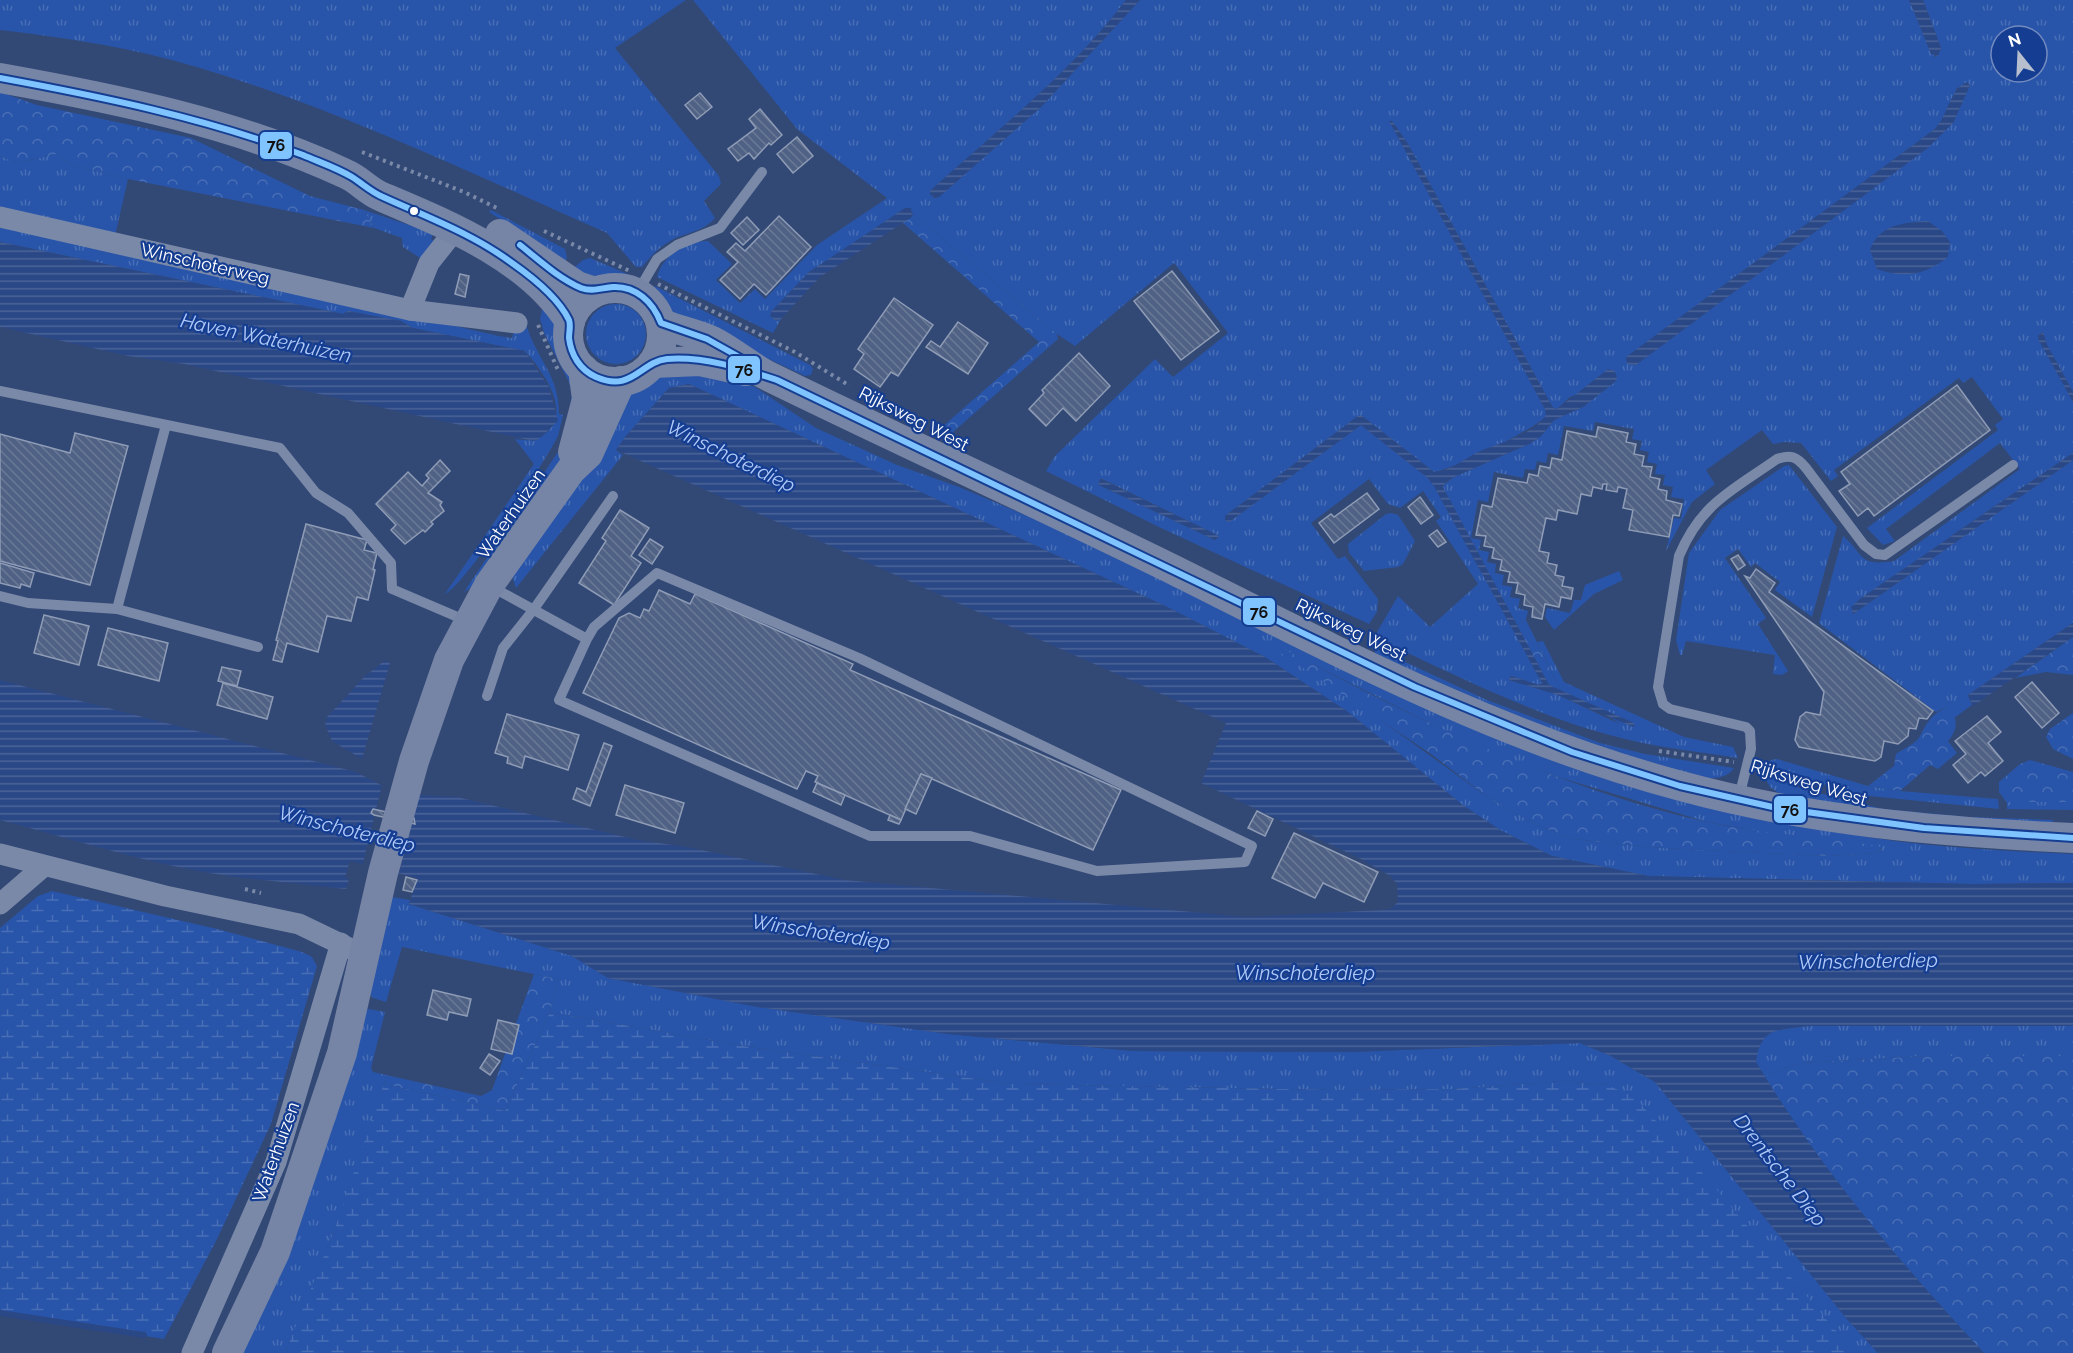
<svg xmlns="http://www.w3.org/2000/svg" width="2073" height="1353" viewBox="0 0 2073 1353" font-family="Raleway,sans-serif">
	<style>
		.grass { fill: url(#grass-tufts); fill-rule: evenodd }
		.forest { fill: url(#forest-crowns) }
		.wetland { fill: url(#wetland-marsh) }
		.water { fill: url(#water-rules) }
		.pier { fill: #324875 }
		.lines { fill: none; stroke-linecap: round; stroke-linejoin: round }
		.stream { stroke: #2b4886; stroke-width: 6 }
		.building { fill: url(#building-back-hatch); stroke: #8f9cb6; stroke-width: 1.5 }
		.path { stroke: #7a89a8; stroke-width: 4; stroke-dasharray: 3 4.5; stroke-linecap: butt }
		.service { stroke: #7a89a8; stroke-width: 10 }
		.minor { stroke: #7a89a8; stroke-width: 21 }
		.secondary { stroke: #7684a5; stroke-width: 30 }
		.bus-1-casing { stroke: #153e92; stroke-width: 10 }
		.bus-1 { stroke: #80c4ff; stroke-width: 6 }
		.bus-dot { fill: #fff; stroke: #153e92; stroke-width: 2 }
		.labels { text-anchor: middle; stroke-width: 4.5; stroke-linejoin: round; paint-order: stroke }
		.street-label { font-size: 18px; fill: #fff; stroke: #153e92 }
		.water-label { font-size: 20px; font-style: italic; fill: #b0c9f8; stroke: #153e92 }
		.line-badge { stroke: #153e92; stroke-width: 2 }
		.pale-badge-label { font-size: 16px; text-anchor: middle; font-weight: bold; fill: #111 }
	</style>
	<defs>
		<pattern id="grass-tufts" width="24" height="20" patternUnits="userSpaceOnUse" patternTransform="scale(1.5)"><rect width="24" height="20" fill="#2855a9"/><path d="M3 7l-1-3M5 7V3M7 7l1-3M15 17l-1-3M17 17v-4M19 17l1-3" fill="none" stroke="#486eb6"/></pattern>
		<pattern id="forest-crowns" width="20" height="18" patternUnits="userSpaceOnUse" patternTransform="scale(1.5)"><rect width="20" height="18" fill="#2855a9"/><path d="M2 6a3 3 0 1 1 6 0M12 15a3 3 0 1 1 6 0" fill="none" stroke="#486eb6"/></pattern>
		<pattern id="wetland-marsh" width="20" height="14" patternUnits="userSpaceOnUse" patternTransform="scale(1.5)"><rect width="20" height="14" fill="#2855a9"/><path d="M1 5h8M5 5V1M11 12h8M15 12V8" fill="none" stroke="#486eb6"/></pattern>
		<pattern id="water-rules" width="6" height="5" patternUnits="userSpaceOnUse" patternTransform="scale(1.5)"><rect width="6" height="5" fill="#2b4886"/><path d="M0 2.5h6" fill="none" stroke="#4b6398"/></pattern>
		<pattern id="building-back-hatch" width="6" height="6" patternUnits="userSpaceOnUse" patternTransform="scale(1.5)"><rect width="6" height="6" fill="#4f6184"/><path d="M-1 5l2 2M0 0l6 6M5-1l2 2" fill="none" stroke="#697996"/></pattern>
	</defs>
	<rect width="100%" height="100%" fill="#324875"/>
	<!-- grass -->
	<g class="grass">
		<path d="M0 0H686L615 48 719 176 721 184 704 201 715 218C703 232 687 232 672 240 660 246 651 256 642 267H636L607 233C473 174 341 110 200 68 135 48 68 38 0 30Z"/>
		<path d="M693 0H1126C1071 73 997 130 930 191L934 198 939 197 1041 107 1140 0H1909L1935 57 1938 55 1941 48 1923 0H2073V392L2047 345 2043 332 2038 336 2073 402V453L1954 534 1853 614 2073 460V623L1968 695 1972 705 1954 718 1947 707 1936 712 1819 623 1843 536C1864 553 1857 567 1894 561L2020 469 2000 443 1886 529 1895 541 1883 545 1867 528 1998 430 1995 425 2003 419 1972 377 1963 383 1959 378 1834 470 1838 476 1831 481 1801 443 1784 442 1773 444 1762 430 1706 470 1715 484 1692 502 1666 551 1674 518 1681 519 1684 499 1671 497 1673 487 1663 485 1665 475 1655 474 1657 464 1647 462 1649 452 1640 450 1642 441 1632 439 1634 429 1595 422 1593 431 1564 426 1558 455 1548 453 1546 463 1537 461 1535 470 1525 469 1523 478 1494 472 1488 502 1478 500 1471 538 1481 540 1479 550 1489 552 1487 562 1496 564 1495 573 1504 575 1502 585 1512 587 1510 597 1520 599 1518 608 1528 611 1526 620 1517 625 1444 491 1443 485 1454 477 1531 443 1541 436 1554 420 1583 407 1617 379 1570 397 1557 409 1553 408 1408 144 1392 121 1545 409 1546 416C1536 429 1449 471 1434 472L1362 416H1358L1225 516 1229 522 1361 425 1428 478 1434 486 1542 683 1539 685 1511 676 1509 680 1558 695 1620 724 1597 708 1561 691 1537 642 1543 641 1564 682 1684 737 1733 747 1738 758C1701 752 1662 748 1625 739 1541 719 1456 675 1377 639V632L1398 596 1430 627 1478 584 1436 521 1441 517 1423 491 1400 508 1388 504 1369 479 1311 523 1338 559 1345 556 1378 599 1377 612 1369 624 1161 528 1046 471 1055 456 1155 359 1173 377 1228 333 1174 263 1075 346 1057 334 913 214 909 208 809 272 771 312 773 319H781L773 333 657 277C662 256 686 240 708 241L732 264 716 280 740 303 755 289 765 299 817 245 887 198 797 129ZM2001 36H2037V72H2001ZM1970 85 1953 123 1625 360 1627 357 1935 129 1944 117 1957 88ZM1100 479H1102L1217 535 1215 540 1099 485Z"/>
		<path d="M57 154 69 164 128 179 115 236 0 210V156L17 163Z"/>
		<path d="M364 210 427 231 433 234 431 239 437 242 422 259 403 247 402 238 374 228Z"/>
		<path d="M491 210 565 249 567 258 561 268 508 224 489 212Z"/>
		<path d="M0 223 499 336 512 338 516 326 527 327C538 361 559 375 559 414L563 415 558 436C545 462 466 584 445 594L534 464 515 439C531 441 537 442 549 430 570 407 541 369 525 351L413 328 401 321 348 311 343 314 0 242Z"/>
		<path d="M590 258 632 276V279H597L569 272 583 260Z"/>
		<path d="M655 286 810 365 813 369 811 375 805 376 728 340 676 319 652 291Z"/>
		<circle cx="616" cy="334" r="30"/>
		<path d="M543 306 556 324 559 350 575 383 567 448 552 475 474 586 464 592 566 440 572 394 569 382 545 335 540 319Z"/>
		<path d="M665 370 733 379 755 387 816 428 897 465 959 487 1091 543 1220 607 1818 828C1903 846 1987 850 2073 854V883L1969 884 1648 876 1552 856 1500 830 1462 805 1348 712 1265 657 1165 606 689 384 669 388 626 436 616 450 623 455 516 588 512 576 632 391ZM1282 649 1482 749 1558 777 1707 822 1756 831 1882 848 1877 853 1829 856 1662 848 1573 839 1537 825 1489 798Z"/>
		<path d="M1789 465 1837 527 1812 617 1775 590 1780 582 1755 563 1751 567 1738 549 1725 558 1766 618 1758 624 1788 671 1782 675 1773 674 1775 655 1686 641 1682 655H1680L1676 640 1689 553 1720 510 1784 466Z"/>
		<path d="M1391 513 1398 515 1415 541 1403 564 1398 567 1364 571 1349 553 1348 544 1386 514Z"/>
		<path d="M1619 571 1623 580 1594 594 1554 630 1545 617 1547 608 1570 613 1574 600H1581L1585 585Z"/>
		<path d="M1375 648 1487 700 1600 743 1645 754 1734 768C1724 782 1706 778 1691 776L1517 722 1375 653Z"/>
		<path d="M1777 759 1868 786 1900 791 1998 799 1999 809 1860 795 1805 779 1767 764 1771 760Z"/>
		<path d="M1762 773 1803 789 1883 809 1969 817 2054 820 2046 827 1983 824 1783 796 1770 787Z"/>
		<path d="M2007 802H2073V810L2007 809Z"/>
		<path d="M392 897 410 900 409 904 572 956 608 978 758 1007 948 1034 1133 1051 1351 1052 1580 1043 1611 1056 1655 1082 1847 1319 1878 1353H1855L1607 1085 1564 1081 1453 1089 1338 1090 1012 1084 749 1047 550 1012 558 979 402 947 386 1002 373 998 367 990Z"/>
		<path d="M369 1009 385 1012 371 1068 373 1072 386 1075 384 1084C357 1175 322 1265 285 1353H236L362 1012Z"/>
		<path d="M1940 1024 2073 1026V1056H1925L1800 1063 1764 1076 1756 1062C1757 1053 1757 1042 1764 1036 1782 1020 1910 1025 1940 1024Z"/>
	</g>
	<!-- forest -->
	<g class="forest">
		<path d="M0 92 37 105 191 138 310 196 364 210 374 228 128 179 69 164 57 154 17 163 0 156Z"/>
		<path d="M913 214 1057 334 1058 339 952 433 942 427 1039 342 903 223Z"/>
		<path d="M1526 620 1561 691 1549 685 1517 625Z"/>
		<path d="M2073 637V675L2046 672 2015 678Z"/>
		<path d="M1282 648C1417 720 1556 788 1707 822 1765 835 1824 836 1882 847L1877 853 1829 856 1662 848 1573 839 1537 825 1489 798 1431 754 1279 652Z"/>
		<path d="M1947 707C1959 717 1958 730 1948 741L1957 753 1938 769 1930 765 1900 791 1868 786 1894 766 1896 754C1903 749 1917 743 1920 736 1927 722 1932 714 1947 707Z"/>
		<path d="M2073 713V759L2053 749 2046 737 2050 729Z"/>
		<path d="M2030 760 2073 772V802H2006L1999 792V782L2020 764Z"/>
		<path d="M534 974 558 979 550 1012 505 1111 384 1084 386 1075 481 1096 492 1090Z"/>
		<path d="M1925 1056H2073V1353H1984C1903 1266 1826 1177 1764 1076L1800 1063Z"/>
	</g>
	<!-- wetland -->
	<g class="wetland">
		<path d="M52 891 217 929 302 952 312 957 317 966 271 1124 216 1241 164 1339 0 1313V928L38 896Z"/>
		<path d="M550 1012 749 1047 1012 1084 1338 1090 1453 1089 1564 1081 1607 1085 1634 1097 1688 1156 1855 1353H285L334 1231 384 1084 505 1111Z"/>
	</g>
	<!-- water -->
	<g class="water">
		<path d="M1126 0H1140L1041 107 939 197 930 195V191C997 130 1071 73 1126 0Z"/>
		<path d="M1909 0H1923L1941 48 1938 56 1931 54Z"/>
		<path d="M1967 82 1970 85 1953 123 1928 148 1636 365 1627 364 1626 357 1935 129C1948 115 1949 90 1967 82Z"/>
		<path d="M1389 121H1392L1408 144 1553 408 1557 409 1608 369 1615 371 1617 379 1614 383 1583 407 1554 420 1541 436 1531 443 1454 477 1446 481 1443 487 1549 685 1632 722 1635 725 1633 727 1558 695 1509 680 1511 676 1539 685 1542 683 1434 486 1428 478 1361 425 1229 522 1225 520V516L1358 416H1362L1434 472C1450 471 1463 460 1476 453 1500 442 1529 437 1546 416L1545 409Z"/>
		<path d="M905 208H911L912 217 820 277 781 319 776 321 770 316 771 312 809 272Z"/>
		<path d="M1928 221 1942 231 1950 242 1948 257C1926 275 1903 279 1877 269L1870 250C1878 225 1904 222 1928 221Z"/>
		<path d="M0 242 343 314 348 311 401 321 413 328 525 351 549 387 558 421 539 439 533 441 184 364 128 356 0 327Z"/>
		<path d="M2043 332 2047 345 2073 392V402L2038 339Z"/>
		<path d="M689 384 1165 606 1265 657 1348 712 1463 805 1500 830 1552 856 1648 876 1969 884 2073 883V1026H1806C1776 1030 1761 1028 1756 1062 1821 1169 1899 1262 1984 1353H1878L1847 1319 1655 1082 1611 1056 1580 1043 1351 1052 1133 1051 948 1034 758 1007 608 978 572 956 409 904 417 878 350 861 345 878 349 879 346 889C300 884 254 880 209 873 138 861 69 838 0 820V680L356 772 381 785 419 795 457 797 638 840 687 847 845 880 1247 917 1382 910 1390 909 1398 902 1397 884 1390 876 1361 859 1201 783 1226 723 616 450 626 436 669 388Z"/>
		<path d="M2073 453V460L1853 614 1851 607 1861 598Z"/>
		<path d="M1100 479 1217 535 1219 537 1215 540 1099 485Z"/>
		<path d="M2073 623V637L1973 706 1968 695Z"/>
		<path d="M384 661 390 663 362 759 332 741 325 725 327 717 365 676Z"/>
	</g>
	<!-- pier -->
	<path class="pier" d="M382 785 419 795 398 876 362 867Z"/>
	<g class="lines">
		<!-- stream -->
		<path class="stream" d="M0 1313 144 1335"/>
	</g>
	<!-- building -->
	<g class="building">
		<path d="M700 93 712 107 697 119 685 105Z"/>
		<path d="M760 109 782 135 771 145 769 143 754 159 749 153 738 161 728 149 756 128 749 119Z"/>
		<path d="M797 137 813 156 793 173 777 154Z"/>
		<path d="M779 216 811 247 766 295 754 284 740 299 720 280 738 262 727 252 736 243 745 251Z"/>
		<path d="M747 217 759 230 743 245 731 233Z"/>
		<path d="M1172 271 1219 331 1181 360 1134 301Z"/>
		<path d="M460 274 469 276 465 297 455 294Z"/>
		<path d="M894 298 933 325 898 376 891 372 880 387 854 369 864 354 858 349Z"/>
		<path d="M958 322 988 343 968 374 926 347 931 341 940 347Z"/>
		<path d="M1079 353 1110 386 1076 421 1063 408 1046 426 1029 409 1044 393 1042 390Z"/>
		<path d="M1957 385 1990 430 1874 516 1868 508 1858 516 1839 491 1850 484 1841 472Z"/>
		<path d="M1598 427 1628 433 1626 442 1636 444 1634 454 1644 456 1642 466 1652 467 1650 477 1660 479 1658 489 1667 491 1666 500 1682 504 1679 516 1673 515 1669 537 1629 530 1633 510 1623 508 1627 489 1618 487 1617 492 1606 490 1607 484H1603L1602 489 1593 487 1591 496 1581 494 1577 514 1558 510 1556 520 1546 518 1539 551 1549 553 1547 563 1557 565 1555 575 1564 577 1562 586 1573 588 1571 599 1561 597 1559 607 1545 604 1542 619 1532 617 1533 607 1524 605 1525 595 1516 593 1518 583 1508 582 1510 572 1500 570 1502 560 1492 558 1494 548 1484 546 1486 536 1476 535 1482 505 1492 507 1498 478 1527 483 1529 474 1538 476 1540 466 1550 468 1552 458 1562 460 1567 431 1596 437Z"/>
		<path d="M75 433 128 446 90 585 0 561V434L70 453Z"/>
		<path d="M440 460 450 471 428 493 442 502 440 505 444 511 431 522 433 524 425 532 423 530 405 544 391 530 396 525 376 504 408 472 422 486 429 478 426 475Z"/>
		<path d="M1367 493 1379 509 1334 543 1319 523 1331 514 1334 517Z"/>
		<path d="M1420 497 1433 515 1421 524 1408 507Z"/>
		<path d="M620 510 649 528 631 556 641 563 614 605 579 583 606 541 602 538Z"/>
		<path d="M306 524 367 540 364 550 377 553 373 569 375 570 368 600 357 597 351 621 327 616 318 652 287 643 282 662 273 660 278 641 276 640Z"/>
		<path d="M1437 530 1446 542 1438 547 1429 536Z"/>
		<path d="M650 539 663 547 652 564 639 555Z"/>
		<path d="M1738 555 1745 565 1738 570 1731 559Z"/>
		<path d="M0 563 34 573 30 587 21 584 20 588 0 583Z"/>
		<path d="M1756 569 1775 583 1769 592 1933 711 1927 719 1919 718 1916 729 1909 728 1908 736 1898 744 1884 741 1881 757 1875 761 1799 747 1795 740 1800 717 1806 712 1820 715 1824 692 1745 576 1750 578Z"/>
		<path d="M659 590 690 604 695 594 853 664 850 670 1121 790 1093 850 921 774 901 820 815 782 818 776 806 771 797 789 583 693 619 618 629 613 640 618 644 609 649 611Z"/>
		<path d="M44 615 89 626 79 665 34 653Z"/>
		<path d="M108 628 168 643 159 681 98 665Z"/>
		<path d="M222 667 241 671 237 686 218 681Z"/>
		<path d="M2032 682 2059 713 2042 728 2015 697Z"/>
		<path d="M223 683 273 697 267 719 217 705Z"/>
		<path d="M507 714 579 735 568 770 525 756 522 768 507 763 508 757 495 753Z"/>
		<path d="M1987 716 2001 732 1988 743 2003 761 1985 776 1981 772 1968 783 1953 765 1966 754 1955 741Z"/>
		<path d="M604 743 612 746 590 806 573 799 577 788 586 792Z"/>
		<path d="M921 774 932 778 916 814 905 809Z"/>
		<path d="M817 783 845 795 841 805 813 792Z"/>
		<path d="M625 785 684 803 675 833 616 815Z"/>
		<path d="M373 809 414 818 415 824 374 815 371 813Z"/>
		<path d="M1257 811 1273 819 1265 836 1248 828Z"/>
		<path d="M890 815 901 820 899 824 888 820Z"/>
		<path d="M1294 833 1378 872 1364 902 1323 883 1315 898 1272 878Z"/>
		<path d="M406 877 417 880 412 892 403 890Z"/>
		<path d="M433 990 471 999 467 1016 449 1012 447 1020 427 1015Z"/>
		<path d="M498 1020 519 1025 512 1054 491 1049Z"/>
		<path d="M489 1054 500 1061 490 1075 480 1068Z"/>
	</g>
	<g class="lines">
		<!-- path -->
		<g class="path">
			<path d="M362 152 464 192 499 209"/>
			<path d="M544 231 632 272"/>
			<path d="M658 284 795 352 850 386"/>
			<path d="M538 325 558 370"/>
			<path d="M1659 751 1734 762"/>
			<path d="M1759 768 1805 785"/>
			<path d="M245 889 261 893"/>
		</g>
		<!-- service -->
		<g class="service">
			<path d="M637 293 657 259 677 245 720 228 762 172"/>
			<path d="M0 391 280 448 316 493 348 513 391 563 392 589 467 621"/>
			<path d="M492 587 587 639 559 700 870 836H970L1097 871 1245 862 1252 846 859 658 657 573 594 627 587 639"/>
			<path d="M0 596 28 603 117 609 258 647"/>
			<path d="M117 609 166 425"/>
			<path d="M487 696 503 648 534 609 613 496"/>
			<path d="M1739 797 1751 749 1750 731 1746 727 1670 709 1663 704 1658 687 1679 556C1701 503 1733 490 1777 459 1791 454 1797 457 1806 468L1864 545 1876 554 1885 555 2013 465"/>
		</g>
		<!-- minor -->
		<g class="minor">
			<path d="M0 217 410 310 517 323"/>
			<path d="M410 310 429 263 456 229"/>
			<path d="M0 854 165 896 299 924 353 950"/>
			<path d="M0 904 44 866"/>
			<path d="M192 1353 276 1162 341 943"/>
		</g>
		<!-- secondary -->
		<g class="secondary">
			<path d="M0 78C117 99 237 123 346 174 358 179 367 190 380 196 446 224 531 258 570 322"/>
			<path d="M500 234 577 286 595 292"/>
			<circle cx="615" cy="335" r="47"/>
			<path d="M661 323C678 331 696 333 712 341 732 351 750 367 770 377 905 443 1042 505 1176 571 1340 653 1503 739 1681 786 1809 821 1940 832 2073 838"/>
			<path d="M653 363 700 361 746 371"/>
			<path d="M573 452 587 399 583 369"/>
			<path d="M227 1353 275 1252 342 1053 383 873 414 761 449 660 489 585 571 470 588 454 621 381"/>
		</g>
		<defs>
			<g id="bus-1">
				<path d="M0 78C103 97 205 118 303 155 319 162 337 168 352 177 363 184 371 192 383 197 427 217 473 234 512 263 532 277 558 297 569 320 571 325 569 332 569 338 571 355 580 370 596 377 632 393 640 362 667 359 704 356 743 369 777 380L1415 687 1572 752 1680 786 1777 808 1924 828 2073 838"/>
				<path d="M520 245C539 260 558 278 581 288 592 292 601 288 613 287 636 286 653 302 661 323L707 339 741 358"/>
			</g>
		</defs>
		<!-- bus-1 casing -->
		<use href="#bus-1" class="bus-1-casing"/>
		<!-- bus-1 -->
		<use href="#bus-1" class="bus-1"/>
	</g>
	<!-- markers -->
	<circle class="bus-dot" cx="414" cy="211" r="5"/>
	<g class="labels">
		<!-- street labels -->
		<g class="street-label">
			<text transform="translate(205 264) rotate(13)" y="6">Winschoterweg</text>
			<text transform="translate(914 419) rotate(27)" y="6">Rijksweg West</text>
			<text transform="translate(511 514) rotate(-55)" y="6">Waterhuizen</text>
			<text transform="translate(1351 630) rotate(26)" y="6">Rijksweg West</text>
			<text transform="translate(1809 783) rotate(17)" y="6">Rijksweg West</text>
			<text transform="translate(276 1152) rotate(-70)" y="6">Waterhuizen</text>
		</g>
		<!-- water labels -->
		<g class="water-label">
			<text transform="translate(266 338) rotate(12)" y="7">Haven Waterhuizen</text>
			<text transform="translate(731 456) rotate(26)" y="7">Winschoterdiep</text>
			<text transform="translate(347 829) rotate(14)" y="7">Winschoterdiep</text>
			<text transform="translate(821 932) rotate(9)" y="7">Winschoterdiep</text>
			<text transform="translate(1868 961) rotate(-1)" y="7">Winschoterdiep</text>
			<text x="1305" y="980">Winschoterdiep</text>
			<text transform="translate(1780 1170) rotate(52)" y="7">Drentsche Diep</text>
		</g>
	</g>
	<g class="line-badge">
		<rect x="259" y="131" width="34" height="29" rx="6" fill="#80c4ff"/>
		<rect x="727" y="355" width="34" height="29" rx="6" fill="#80c4ff"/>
		<rect x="1242" y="597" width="34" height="29" rx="6" fill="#80c4ff"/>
		<rect x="1773" y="795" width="34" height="29" rx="6" fill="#80c4ff"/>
	</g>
	<g class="pale-badge-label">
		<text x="276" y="151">76</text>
		<text x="744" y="376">76</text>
		<text x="1259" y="618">76</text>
		<text x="1790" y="816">76</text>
	</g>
	<!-- north arrow -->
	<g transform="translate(2019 54) rotate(342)"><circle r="28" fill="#153e92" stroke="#738bbe" stroke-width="1.5"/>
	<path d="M0-4.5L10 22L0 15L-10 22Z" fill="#b7bfcf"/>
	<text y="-9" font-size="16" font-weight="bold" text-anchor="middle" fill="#ffffff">N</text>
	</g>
</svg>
